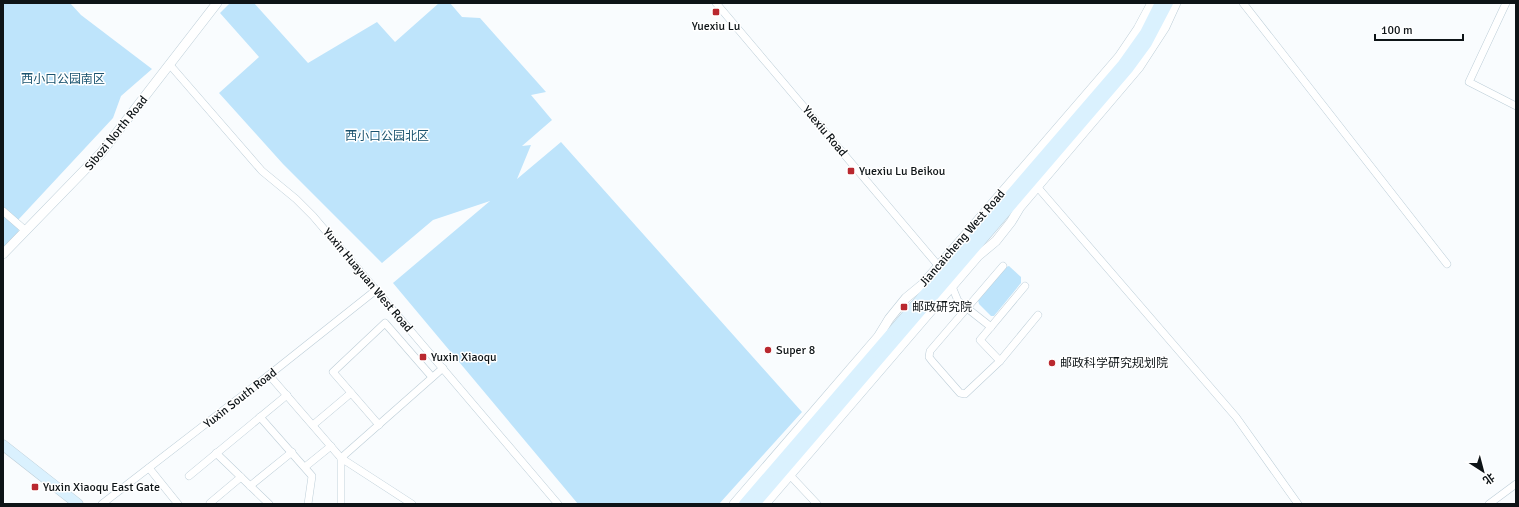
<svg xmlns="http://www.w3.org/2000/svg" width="1519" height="507" viewBox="0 0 1519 507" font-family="Signika,'Noto Sans SC',sans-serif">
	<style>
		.green { fill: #bee4fb }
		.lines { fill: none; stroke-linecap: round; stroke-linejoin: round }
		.minor-casing { stroke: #bdced8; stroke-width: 8 }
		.tertiary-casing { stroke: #bdced8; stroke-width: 10 }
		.secondary-casing { stroke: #bdced8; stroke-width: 11 }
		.minor { stroke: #fff; stroke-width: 7 }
		.tertiary { stroke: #fff; stroke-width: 9 }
		.secondary { stroke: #daf1fe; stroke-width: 10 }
		.poi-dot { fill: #b9282f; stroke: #fff; stroke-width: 1.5 }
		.labels { text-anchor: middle; stroke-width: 3; stroke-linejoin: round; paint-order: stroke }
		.poi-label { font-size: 12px; fill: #0e1417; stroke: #fff; text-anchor: start }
		.park-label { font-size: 12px; fill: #1a536f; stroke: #fff }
		.street-label { font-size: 12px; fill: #0e1417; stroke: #fff }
	</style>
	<rect width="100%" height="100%" fill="#f9fcfe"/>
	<!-- green -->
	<g class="green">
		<path d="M3 3H70L81 15 152 69 121 96 113 118 18 220 19 235 3 252Z"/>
		<path d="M230 3H254L308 63 377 22 395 42 439 3H450L462 17 480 18 546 92 531 95 552 120 522 146 531 145 517 179 561 142 802 412 719 504H578L393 283 490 201 433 220 382 263 283 164 219 93 259 57 220 13Z"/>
		<path d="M1009 266 1021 277V283L994 316H991L979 304 978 300 1006 267Z"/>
	</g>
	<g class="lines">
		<defs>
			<g id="minor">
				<path d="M716 3 942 270"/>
				<path d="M1243 3 1447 264"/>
				<path d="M1506 3 1469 82 1516 106"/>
				<path d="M170 65 262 171 296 199 313 216 558 504"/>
				<path d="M1034 183 1236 417 1298 504"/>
				<path d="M3 211 26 231"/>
				<path d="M1003 266 930 351 929 357 932 361 960 393 965 394 1000 361 1038 315"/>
				<path d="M951 284 958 301 991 327"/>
				<path d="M1000 361 980 340 1025 286"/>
				<path d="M269 375 341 458V504"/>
				<path d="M260 417 312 476 308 504"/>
				<path d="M313 425 351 393"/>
				<path d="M379 425 333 372 385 323 432 377"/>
				<path d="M216 453 269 504"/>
				<path d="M305 467 331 446"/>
				<path d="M149 468 178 504"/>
				<path d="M787 472 817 504"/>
				<path d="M189 476 287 395"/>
				<path d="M250 486 292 452"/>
				<path d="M210 503 241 477"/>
				<path d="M102 504 269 375 376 290"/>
				<path d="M412 504 341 458 443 368"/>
				<path d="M1489 504 1516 484"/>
			</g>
			<g id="tertiary">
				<path d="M3 254 101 153 217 3"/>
				<path d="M734 504 878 337 889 319 906 298 923 284 1119 57 1138 29 1152 3"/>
				<path d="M765 504 978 256 996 241 1011 222 1020 207 1139 67 1165 27 1176 3"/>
			</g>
			<g id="secondary">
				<path d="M3 445 78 504"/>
				<path d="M744 504 1123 64 1145 33 1160 3"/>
				<path d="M755 504 1128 69 1147 43 1168 3"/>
			</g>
		</defs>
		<!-- minor casing -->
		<use href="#minor" class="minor-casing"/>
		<!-- tertiary casing -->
		<use href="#tertiary" class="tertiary-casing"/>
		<!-- secondary casing -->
		<use href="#secondary" class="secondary-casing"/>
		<!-- minor -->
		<use href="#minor" class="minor"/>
		<!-- tertiary -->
		<use href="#tertiary" class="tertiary"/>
		<!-- secondary -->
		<use href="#secondary" class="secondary"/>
	</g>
	<!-- markers -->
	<g class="poi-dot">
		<rect x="712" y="8" width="8" height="8" rx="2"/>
		<rect x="847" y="167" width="8" height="8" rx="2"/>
		<rect x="900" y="303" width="8" height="8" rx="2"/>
		<circle cx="768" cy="350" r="4"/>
		<rect x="419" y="353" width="8" height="8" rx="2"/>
		<circle cx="1052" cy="363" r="4"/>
		<rect x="31" y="483" width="8" height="8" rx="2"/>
	</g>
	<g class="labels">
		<!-- poi labels -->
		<g class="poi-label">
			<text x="716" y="30" text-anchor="middle">Yuexiu Lu</text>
			<text x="859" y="175">Yuexiu Lu Beikou</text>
			<text x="912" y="311">邮政研究院</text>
			<text x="776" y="354">Super 8</text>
			<text x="431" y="361">Yuxin Xiaoqu</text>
			<text x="1060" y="367">邮政科学研究规划院</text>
			<text x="43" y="491">Yuxin Xiaoqu East Gate</text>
		</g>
		<!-- park labels -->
		<g class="park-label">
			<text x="63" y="83">西小口公园南区</text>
			<text x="387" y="140">西小口公园北区</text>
		</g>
		<!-- street labels -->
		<g class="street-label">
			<text transform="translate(825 131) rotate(50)" y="4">Yuexiu Road</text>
			<text transform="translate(116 133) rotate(-51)" y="4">Sibozi North Road</text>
			<text transform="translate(962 238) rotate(-49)" y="4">Jiancaicheng West Road</text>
			<text transform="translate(368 280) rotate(50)" y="4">Yuxin Huayuan West Road</text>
			<text transform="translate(240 398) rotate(-38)" y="4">Yuxin South Road</text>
		</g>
	</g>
	<!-- border -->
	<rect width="1519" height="507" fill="none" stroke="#0e1417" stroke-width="8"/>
	<!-- north arrow -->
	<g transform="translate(1483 471) rotate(144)" stroke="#ffffff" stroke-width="3" paint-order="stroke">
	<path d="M0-3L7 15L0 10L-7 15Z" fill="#0e1417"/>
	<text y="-6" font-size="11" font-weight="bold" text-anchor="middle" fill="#0e1417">北</text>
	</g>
	<!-- scale -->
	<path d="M1375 34v6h88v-6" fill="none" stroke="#0e1417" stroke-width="2"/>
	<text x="1381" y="34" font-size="12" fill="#0e1417" stroke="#ffffff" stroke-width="3" paint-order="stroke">100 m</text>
</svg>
